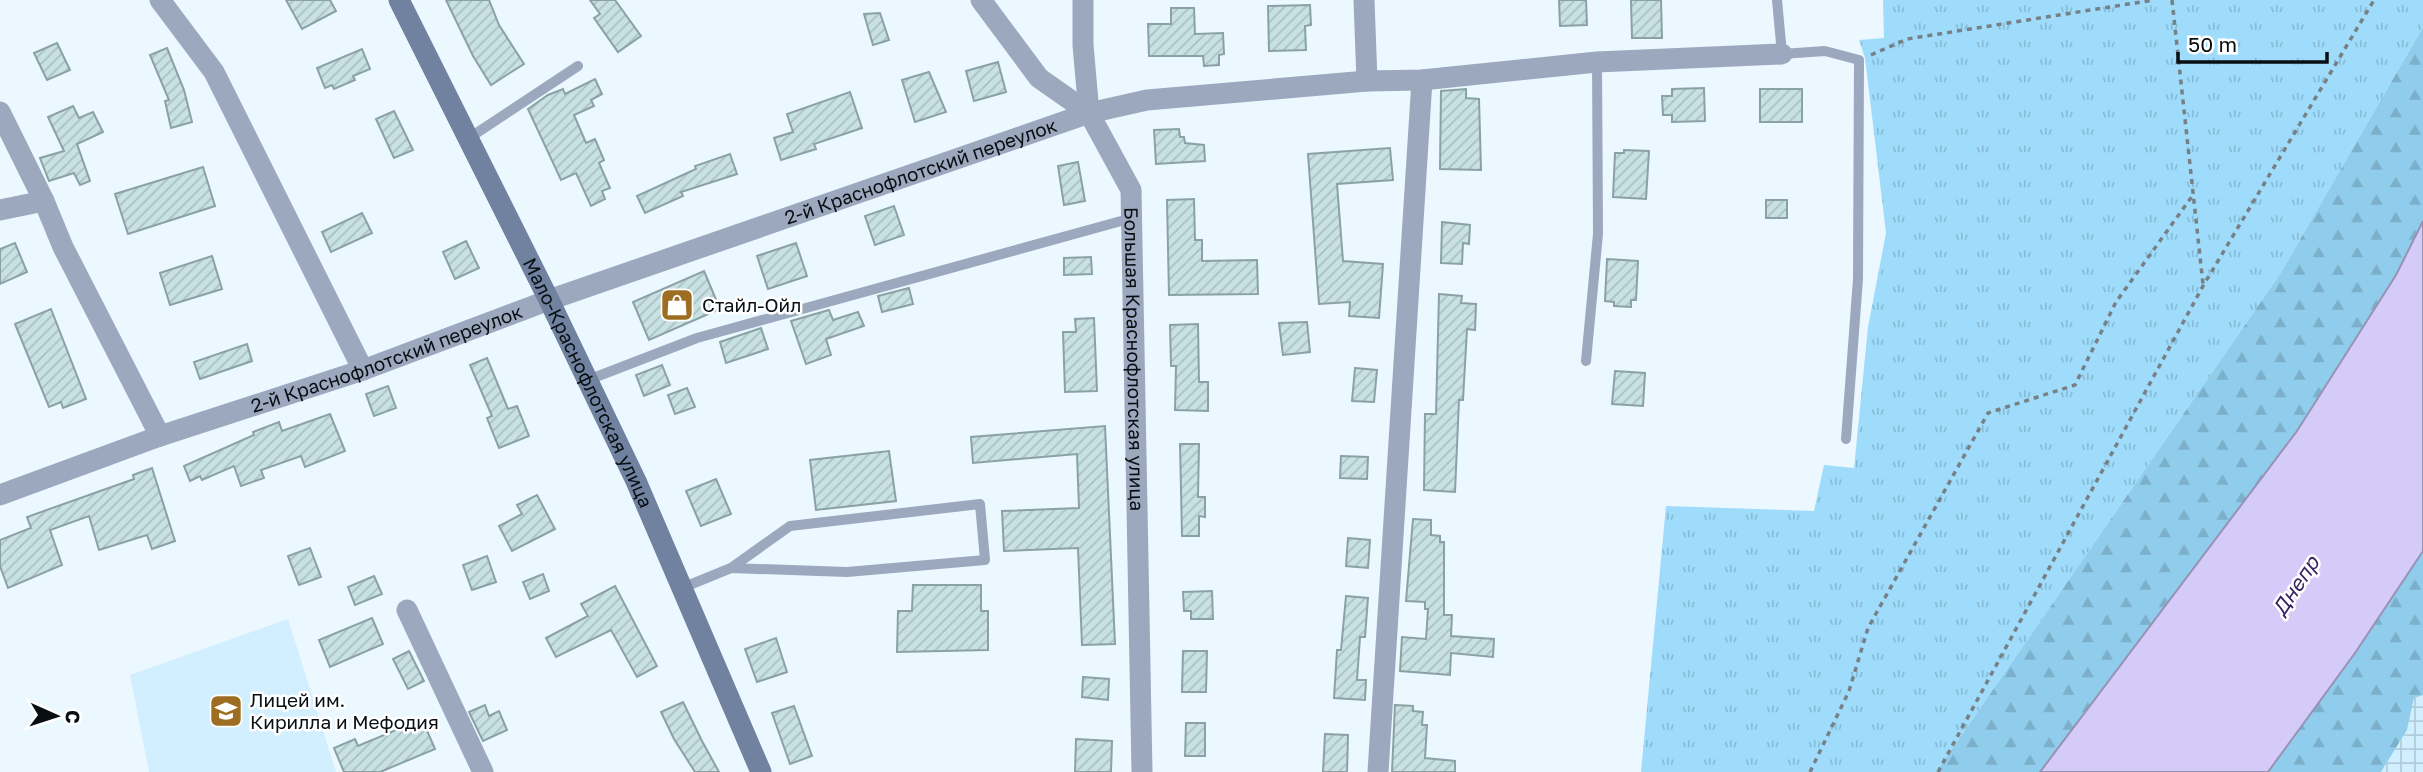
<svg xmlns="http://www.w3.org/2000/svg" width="2423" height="772" viewBox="0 0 2423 772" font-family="'Golos Text',sans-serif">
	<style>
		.built { fill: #d2efff }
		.industrial { fill: url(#industrial-grid) }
		.grass { fill: url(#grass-tufts) }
		.forest { fill: url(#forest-firs) }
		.water { fill: #d4cbf8; stroke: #9792b3; stroke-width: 2 }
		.building { fill: url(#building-hatch); stroke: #8aa2a3; stroke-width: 2 }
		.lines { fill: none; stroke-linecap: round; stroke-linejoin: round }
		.path { stroke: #768085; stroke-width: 3.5; stroke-dasharray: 5 5; stroke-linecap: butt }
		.lane { stroke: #9ca8be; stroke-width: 10 }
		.street { stroke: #9ca8be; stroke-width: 21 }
		.secondary { stroke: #7182a1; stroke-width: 21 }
		.labels { text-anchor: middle; stroke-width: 5; stroke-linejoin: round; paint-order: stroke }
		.street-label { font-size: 19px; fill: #080e12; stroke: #fff }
		.poi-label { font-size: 19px; fill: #080e12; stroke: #fff; text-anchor: start }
		.water-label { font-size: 21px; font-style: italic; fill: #372362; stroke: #fff }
	</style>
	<defs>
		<pattern id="industrial-grid" width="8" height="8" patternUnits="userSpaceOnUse" patternTransform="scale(1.75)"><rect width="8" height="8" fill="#d2efff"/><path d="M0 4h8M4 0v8" fill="none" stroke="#b3ccda"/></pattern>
		<pattern id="grass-tufts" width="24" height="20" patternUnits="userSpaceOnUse" patternTransform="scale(1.75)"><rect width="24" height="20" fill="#9fdcfc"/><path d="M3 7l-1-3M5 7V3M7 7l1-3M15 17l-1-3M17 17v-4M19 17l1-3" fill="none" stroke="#87bcd7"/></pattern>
		<pattern id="forest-firs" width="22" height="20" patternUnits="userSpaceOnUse" patternTransform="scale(1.75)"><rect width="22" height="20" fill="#90cded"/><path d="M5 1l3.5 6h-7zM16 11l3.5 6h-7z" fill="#7bafca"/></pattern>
		<pattern id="building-hatch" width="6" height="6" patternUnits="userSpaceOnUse" patternTransform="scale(1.75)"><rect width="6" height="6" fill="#c8e1e3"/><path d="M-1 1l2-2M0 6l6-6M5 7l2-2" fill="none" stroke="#aac0c2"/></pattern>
	</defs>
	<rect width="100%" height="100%" fill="#ebf8ff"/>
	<!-- built -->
	<path class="built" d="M288 619 336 772H149L130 675Z"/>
	<!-- industrial -->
	<path class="industrial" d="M2423 695V772H2381L2407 730 2414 698Z"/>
	<!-- grass -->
	<path class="grass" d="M1883 0H2423V27L2280 274 1936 772H1641L1666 506 1814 511 1824 465 1854 468 1868 327 1886 233 1865 58 1859 40 1884 38Z"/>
	<!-- forest -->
	<g class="forest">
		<path d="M2423 27V221L2396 275 2297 431 2040 772H1936L2280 274Z"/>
		<path d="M2423 551V695L2414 698 2407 730 2381 772H2268L2355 653Z"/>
	</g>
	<!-- water -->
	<path class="water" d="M2423 221V551L2355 653 2268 772H2040L2297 431 2396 275Z"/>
	<!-- building -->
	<g class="building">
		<path d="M286 0H330L336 11 302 29Z"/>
		<path d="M446 0H489L499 25 524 64 491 85 473 56Z"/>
		<path d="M590 0H615L641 36 618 52 594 18 600 14Z"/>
		<path d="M1559 0H1586L1587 25 1560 26Z"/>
		<path d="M1631 0H1661L1662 38H1632Z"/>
		<path d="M1310 5 1311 25 1305 26 1306 50 1269 51 1268 6Z"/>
		<path d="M1171 8H1194L1195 34 1223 33 1224 54 1219 55V65L1204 66 1203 56H1149L1148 24H1171Z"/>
		<path d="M880 13 889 40 873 45 864 14Z"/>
		<path d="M57 43 70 70 47 80 34 53Z"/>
		<path d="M167 48 184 90 192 122 171 128 165 101 169 100 150 55Z"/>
		<path d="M362 49 370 69 353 76 355 80 334 89 332 85 325 88 317 68Z"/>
		<path d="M998 62 1006 92 974 101 966 71Z"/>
		<path d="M929 72 946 112 915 122 902 80Z"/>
		<path d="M595 79 602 94 591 100 594 106 574 115 586 143 595 139 604 160 599 163 610 188 602 191 605 199 591 206 576 173 561 180 528 109 548 95 563 89 565 94Z"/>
		<path d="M1704 88 1705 121 1672 122V115H1663L1662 96H1672V89Z"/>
		<path d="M1466 89V98L1479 99 1481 170 1440 169 1441 91Z"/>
		<rect x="1760" y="89" width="42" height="33"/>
		<path d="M850 92 862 128 814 144 816 149 781 160 774 138 793 132 787 114Z"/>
		<path d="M73 106 79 118 93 112 103 132 77 144 90 181 80 185 74 173 49 181 40 158 64 151 48 117Z"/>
		<path d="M394 111 413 150 394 158 376 119Z"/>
		<path d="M1179 129 1180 137H1184L1185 143 1204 145 1205 161 1156 164 1154 130Z"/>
		<path d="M1390 148 1393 180 1337 184 1343 261 1383 264 1379 318 1349 316 1350 302 1319 304 1308 154Z"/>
		<path d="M1624 150 1649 151 1646 199 1613 197 1615 153H1624Z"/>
		<path d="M730 154 737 174 681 192 683 196 645 213 637 196 696 169 695 166Z"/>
		<path d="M1078 162 1085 201 1064 205 1058 166Z"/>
		<path d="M203 167 215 206 128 234 115 194Z"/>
		<path d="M1194 199 1195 240H1202V261L1257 260 1258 294 1169 295 1167 200Z"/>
		<rect x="1766" y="200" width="21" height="18"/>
		<path d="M894 206 904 235 875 245 865 216Z"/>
		<path d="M362 213 372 233 331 252 322 232Z"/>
		<path d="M1442 222 1470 225 1469 244 1463 243 1462 264 1441 263Z"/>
		<path d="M466 241 479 268 455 279 443 252Z"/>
		<path d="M15 243 27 272 0 284V249Z"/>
		<path d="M796 243 807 276 768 289 757 256Z"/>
		<path d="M212 256 222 289 170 305 160 273Z"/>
		<path d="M1091 257 1092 274 1064 275V258Z"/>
		<path d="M1607 259 1638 261 1636 300H1631V307L1614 306V302L1605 301Z"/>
		<path d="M704 271 720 309 649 340 633 302Z"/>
		<path d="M909 288 913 304 882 312 878 296Z"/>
		<path d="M1439 294 1462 296 1461 303 1476 304 1475 330 1467 329 1463 400H1459L1455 492 1424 490 1425 414H1436Z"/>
		<path d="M51 309 86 399 63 408 61 402 49 407 15 324Z"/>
		<path d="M829 310 833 320 858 312 864 326 826 339 831 355 806 364 791 321Z"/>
		<path d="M1094 318 1097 391 1065 392 1063 332H1076L1075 319Z"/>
		<path d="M1307 322 1310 352 1283 355 1279 323Z"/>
		<path d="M1198 324 1199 382H1208V411L1175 410 1176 366H1171L1170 325Z"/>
		<path d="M761 328 768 349 726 363 720 342Z"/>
		<path d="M247 344 252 361 200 379 194 362Z"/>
		<path d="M487 358 508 409 517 406 529 436 499 448 487 418 492 416 470 365Z"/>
		<path d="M662 365 670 385 644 396 636 375Z"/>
		<path d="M1355 368 1377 370 1374 402 1352 401Z"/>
		<path d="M1615 371 1645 373 1643 406 1612 404Z"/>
		<path d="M388 386 396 408 374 416 366 394Z"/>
		<path d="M687 388 695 407 675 414 668 395Z"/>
		<path d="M330 414 345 451 305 467 301 456 261 470 264 478 241 486 234 466 202 480 200 476 190 481 184 466 254 435 253 432 279 422 282 431Z"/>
		<path d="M1105 426 1115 644 1082 645 1078 548 1004 551 1002 511 1079 508 1077 454 973 463 971 437Z"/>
		<path d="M1180 444H1199L1198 497H1205V517L1199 516V536H1182Z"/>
		<path d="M889 451 896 501 816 510 810 460Z"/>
		<path d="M1341 456 1368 457 1367 479 1340 478Z"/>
		<path d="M152 468 175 541 152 549 147 535 99 550 89 516 50 530 62 565 8 588 0 566V540L31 528 27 517 134 479 133 475Z"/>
		<path d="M716 479 731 514 701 526 686 491Z"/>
		<path d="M537 495 555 529 512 551 499 526 522 514 517 505Z"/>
		<path d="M1413 519 1431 520V535L1440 536V542H1444V615H1452L1451 636 1494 639 1493 657 1451 653 1450 675 1400 671 1402 637 1426 639 1428 609H1425V602L1406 601Z"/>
		<path d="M1348 538 1370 540 1368 568 1346 566Z"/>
		<path d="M310 548 321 577 299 585 288 556Z"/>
		<path d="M487 556 496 582 472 590 463 565Z"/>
		<path d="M543 574 549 591 530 599 523 582Z"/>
		<path d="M374 576 382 594 355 605 348 587Z"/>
		<path d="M913 585H981V611H988V650L897 652 898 611H912Z"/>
		<path d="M615 586 657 666 637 677 611 630 556 657 546 638 588 616 581 604Z"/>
		<path d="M1212 591 1213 619H1191V611H1184L1183 592Z"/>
		<path d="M1346 596 1368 598 1365 637H1360L1357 680H1366L1365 700 1334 698 1337 650H1341Z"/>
		<path d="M372 618 383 644 330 667 319 640Z"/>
		<path d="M776 638 787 672 757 682 745 649Z"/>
		<path d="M409 651 424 681 408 689 393 659Z"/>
		<path d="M1183 651H1207L1206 692H1182Z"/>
		<path d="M1083 677 1109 679 1108 700 1082 697Z"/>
		<path d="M683 702 702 741 719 772H695L674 739 661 712Z"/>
		<path d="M485 705 489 716 499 711 507 730 483 741 469 712Z"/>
		<path d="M1395 705 1413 706V711L1423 712 1422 725H1427L1425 758 1455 761V772H1392Z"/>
		<path d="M794 706 812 756 790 764 772 713Z"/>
		<path d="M422 719 435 749 380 772H344L334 748 355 739 358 746Z"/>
		<path d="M1186 723H1205V756H1185Z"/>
		<path d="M1325 734 1348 735 1347 772H1323Z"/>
		<path d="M1076 739 1112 741 1111 772H1075Z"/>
	</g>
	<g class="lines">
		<!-- path -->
		<g class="path">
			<path d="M2172 0 2203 284"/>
			<path d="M1871 55 1907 39 2154 0"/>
			<path d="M1810 772 1849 691 1868 628 1988 413 2075 385 2116 302 2193 195"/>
			<path d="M1938 772 2203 286 2374 0"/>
		</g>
		<!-- lane -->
		<g class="lane">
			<path d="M1777 0 1782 54 1825 51 1859 60 1858 279 1846 439"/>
			<path d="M469 138 578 66"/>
			<path d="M1586 361 1598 234 1597 62"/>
			<path d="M588 380 697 338 1132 218"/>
			<path d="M682 588 731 568 847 572 985 560 980 504 790 526 731 568"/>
		</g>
		<!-- street -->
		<g class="street">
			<path d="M160 0 214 72 363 370"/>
			<path id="s1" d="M981 0 1039 78 1089 113 1131 190 1142 772"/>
			<path d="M1083 0V45L1089 113"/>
			<path d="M1364 0 1367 81"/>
			<path d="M0 112 44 201"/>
			<path d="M0 210 44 201 63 247 160 436"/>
			<path id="s2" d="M0 495 160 436 363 370 549 300 1089 113 1147 100 1367 81 1422 80 1597 62 1782 54"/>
			<path d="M407 610 483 772"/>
			<path d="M1378 772 1422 80"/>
		</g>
		<!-- secondary -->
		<path class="secondary" id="s3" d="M399 0 549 300 636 481 761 772"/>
	</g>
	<!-- icons -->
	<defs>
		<symbol id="shop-square" viewBox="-11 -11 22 22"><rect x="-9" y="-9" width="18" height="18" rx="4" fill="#9d6e21" stroke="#fff"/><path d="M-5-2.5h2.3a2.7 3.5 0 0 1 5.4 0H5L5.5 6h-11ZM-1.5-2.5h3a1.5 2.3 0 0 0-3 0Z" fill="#fff"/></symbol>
		<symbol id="school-square" viewBox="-11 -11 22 22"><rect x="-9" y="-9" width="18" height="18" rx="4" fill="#9d6e21" stroke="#fff"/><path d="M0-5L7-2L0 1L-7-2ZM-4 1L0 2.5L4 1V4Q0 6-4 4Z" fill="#fff"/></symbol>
	</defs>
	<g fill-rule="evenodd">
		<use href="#shop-square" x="658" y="286" width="38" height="38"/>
		<use href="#school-square" x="207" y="692" width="38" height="38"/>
	</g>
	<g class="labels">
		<!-- street labels -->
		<g class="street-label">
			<text dy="7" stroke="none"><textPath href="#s2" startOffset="976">2-й Краснофлотский переулок</textPath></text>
			<text dy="7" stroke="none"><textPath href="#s2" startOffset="410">2-й Краснофлотский переулок</textPath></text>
			<text dy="7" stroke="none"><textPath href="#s1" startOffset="415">Большая Краснофлотская улица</textPath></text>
			<text dy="7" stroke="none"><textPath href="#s3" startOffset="427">Мало-Краснофлотская улица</textPath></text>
		</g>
		<!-- poi labels -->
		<g class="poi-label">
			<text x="702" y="312">Стайл-Ойл</text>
			<text x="250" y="707">Лицей им.<tspan x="250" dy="22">Кирилла и Мефодия</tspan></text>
		</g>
		<!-- water labels -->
		<g class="water-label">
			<text transform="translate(2296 586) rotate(-56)" y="7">Днепр</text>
		</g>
	</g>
	<!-- north arrow -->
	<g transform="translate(56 716) rotate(93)" stroke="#ffffff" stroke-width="5" paint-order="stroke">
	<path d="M0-5L12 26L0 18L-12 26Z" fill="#080e12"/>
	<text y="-10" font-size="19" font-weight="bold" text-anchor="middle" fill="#080e12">С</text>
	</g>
	<!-- scale -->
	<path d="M2178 52v10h149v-10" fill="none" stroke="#080e12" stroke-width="3.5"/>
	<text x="2188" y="52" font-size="21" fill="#080e12" stroke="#ffffff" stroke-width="5" paint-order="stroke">50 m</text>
</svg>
